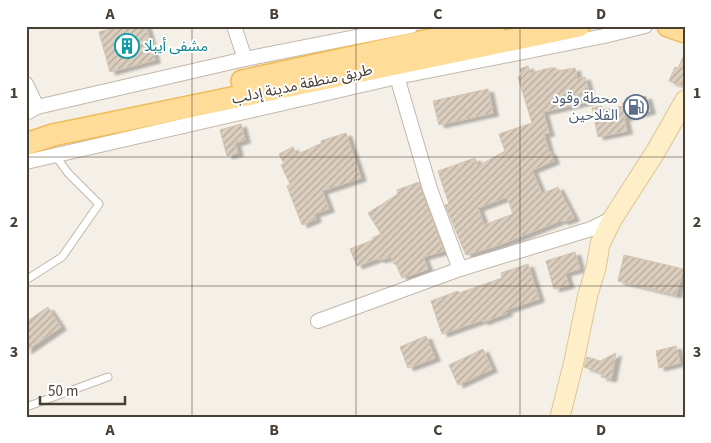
<svg xmlns="http://www.w3.org/2000/svg" width="711" height="443" viewBox="0 0 711 443" font-family="'Source Sans 3','Noto Sans Arabic',sans-serif">
	<style>
		.building { fill: url(#building-hatch); stroke: #d4c3ae; fill-rule: evenodd; filter: url(#shadow) }
		.lines { fill: none; stroke-linecap: round; stroke-linejoin: round }
		.lane-casing { stroke: #c2b8a9; stroke-width: 9 }
		.street-casing { stroke: #c2b8a9; stroke-width: 16 }
		.secondary-casing { stroke: #ddc595; stroke-width: 21 }
		.primary-casing { stroke: #efbb5b; stroke-width: 24 }
		.lane { stroke: #fff; stroke-width: 7 }
		.street { stroke: #fff; stroke-width: 14 }
		.secondary { stroke: #ffefc8; stroke-width: 19 }
		.primary { stroke: #ffdc97; stroke-width: 21 }
		.grid { fill: none; stroke: #494035; stroke-width: 1; stroke-opacity: 0.55 }
		.labels { text-anchor: middle; stroke-width: 4; stroke-linejoin: round; paint-order: stroke }
		.culture-label { font-size: 15px; fill: #0d838f; stroke: #fff; text-anchor: start }
		.street-label { font-size: 15px; fill: #494035; stroke: #fff }
		.service-label { font-size: 15px; fill: #4e5e75; stroke: #fff; text-anchor: end }
		.neatline { fill: none; stroke: #494035; stroke-width: 2 }
		.grid-label { font-size: 16px; text-anchor: middle; font-weight: bold; fill: #494035 }
	</style>
	<defs>
		<pattern id="building-hatch" width="6" height="6" patternUnits="userSpaceOnUse" patternTransform="scale(1.25)"><rect width="6" height="6" fill="#dbcebf"/><path d="M-1 1l2-2M0 6l6-6M5 7l2-2" fill="none" stroke="#b4a99c"/></pattern>
		<filter id="shadow"><feDropShadow dx="5.5" dy="3" stdDeviation="1" flood-color="#0004"/></filter>
	</defs>
	<rect width="100%" height="100%" fill="#f5f0e7"/>
	<!-- building -->
	<g class="building">
		<path d="M121 26H146L155 60 110 72 99 32Z"/>
		<path d="M685 53V80L682 86 669 81 675 67 678 68Z"/>
		<path d="M528 66 530 73 550 68H556L557 71 575 68 577 79 585 77 591 101 543 112 549 133 544 134 549 153 551 152 554 161 532 170 542 194 558 187 574 218 563 222 562 220 499 245 466 255 445 205 449 204 438 171 475 158 478 166 505 151 499 134 532 123 518 77 522 75 520 69ZM507 197 513 214 484 225 478 208Z"/>
		<path d="M488 89 493 113 439 125 433 101Z"/>
		<path d="M646 96 650 111 624 118 627 131 598 137 592 108 602 106 603 110 623 106 622 103Z"/>
		<path d="M241 124 245 140 235 143 238 153 227 156 220 130Z"/>
		<path d="M346 133 361 178 322 191 329 209 314 214 316 219 302 225 287 186 290 184 281 165 284 164 279 154 293 147 296 155 322 143 321 141Z"/>
		<path d="M419 182 444 251 423 257 428 269 402 278 396 264H394L391 257 379 260V258L357 266 350 249 373 240 372 238 381 234 368 213 398 194 397 190Z"/>
		<path d="M575 252 580 269 565 273 569 285 554 289 546 261Z"/>
		<path d="M624 255 683 269 676 295 618 281Z"/>
		<path d="M528 264 539 299 506 310 507 313 483 322 482 320 442 334 431 301 458 291 459 293 502 278 501 273Z"/>
		<path d="M48 307 61 327 26 351V322Z"/>
		<path d="M426 336 435 358 408 368 400 347Z"/>
		<path d="M676 346 680 363 659 368 656 351Z"/>
		<path d="M483 349 492 369 458 385 449 365Z"/>
		<path d="M616 353 611 379 601 377 602 373 584 367 587 357 600 361Z"/>
	</g>
	<g class="lines">
		<defs>
			<g id="lane">
				<path d="M26 280 62 257 99 204 68 173 55 155"/>
				<path d="M26 407 108 377"/>
			</g>
			<g id="street">
				<path d="M234 26 245 59"/>
				<path d="M397 77 430 189 460 269"/>
				<path d="M26 84 37 107"/>
				<path d="M26 113 37 107 245 59 411 26"/>
				<path d="M26 162 397 77 604 36 645 26"/>
				<path d="M318 321 460 269 591 229 613 218"/>
			</g>
			<path id="secondary" d="M560 417 574 361 588 294 596 268 600 244 613 218 656 151 685 100"/>
			<g id="primary">
				<path d="M668 26 685 32"/>
				<path d="M242 81 494 26"/>
				<path d="M26 144 53 135 579 26"/>
			</g>
		</defs>
		<!-- lane casing -->
		<use href="#lane" class="lane-casing"/>
		<!-- street casing -->
		<use href="#street" class="street-casing"/>
		<!-- secondary casing -->
		<use href="#secondary" class="secondary-casing"/>
		<!-- primary casing -->
		<use href="#primary" class="primary-casing"/>
		<!-- lane -->
		<use href="#lane" class="lane"/>
		<!-- street -->
		<use href="#street" class="street"/>
		<!-- secondary -->
		<use href="#secondary" class="secondary"/>
		<!-- primary -->
		<use href="#primary" class="primary"/>
	</g>
	<!-- grid -->
	<path class="grid" d="M192 26V417M356 26V417M520 26V417M26 157H685M26 286H685"/>
	<!-- icons -->
	<defs>
		<symbol id="building-ring" viewBox="-11 -11 22 22"><circle r="9.5" fill="#fff" stroke="#0f9aa8" stroke-width="1.5"/><path d="M-4-6H4V6H1V3H-1V6H-4ZM-2.5-4.3h1.7v1.8h-1.7ZM.8-4.3h1.7v1.8H.8ZM-2.5-1h1.7V.8h-1.7ZM.8-1h1.7V.8H.8Z" fill="#0f9aa8"/></symbol>
		<symbol id="fuel-ring" viewBox="-11 -11 22 22"><circle r="9.5" fill="#fff" stroke="#5c6f8a" stroke-width="1.5"/><path d="M-5.5-6h7V0h2V4h1.3V-2.5L3-4.5l.8-.8L6-3V5H2.5V1h-1V6h-7ZM-4.2-4.7v3.2H.2V-4.7Z" fill="#5c6f8a"/></symbol>
	</defs>
	<g fill-rule="evenodd">
		<use href="#building-ring" x="113" y="32" width="28" height="28"/>
		<use href="#fuel-ring" x="622" y="93" width="28" height="28"/>
	</g>
	<g class="labels">
		<!-- culture labels -->
		<g class="culture-label">
			<text x="144" y="51">مشفى أيبلا</text>
		</g>
		<!-- street labels -->
		<g class="street-label">
			<text transform="translate(302 84) rotate(-12)" y="5">طريق منطقة مدينة إدلب</text>
		</g>
		<!-- service labels -->
		<g class="service-label">
			<text x="618" y="103">محطة وقود<tspan x="618" dy="17">الفلاحين</tspan></text>
		</g>
	</g>
	<!-- border -->
	<rect width="711" height="443" fill="none" stroke="#ffffff" stroke-width="55"/>
	<!-- scale -->
	<path d="M40 396v8h85v-8" fill="none" stroke="#494035" stroke-width="2.5"/>
	<text x="48" y="396" font-size="15" fill="#494035" stroke="#ffffff" stroke-width="4" paint-order="stroke">50 m</text>
	<rect x="28" y="28" width="656" height="388" class="neatline"/>
	<g class="grid-label">
		<text x="110" y="19">A</text>
		<text x="274" y="19">B</text>
		<text x="438" y="19">C</text>
		<text x="601" y="19">D</text>
		<text x="14" y="98">1</text>
		<text x="697" y="98">1</text>
		<text x="14" y="227">2</text>
		<text x="697" y="227">2</text>
		<text x="14" y="357">3</text>
		<text x="697" y="357">3</text>
		<text x="110" y="435">A</text>
		<text x="274" y="435">B</text>
		<text x="438" y="435">C</text>
		<text x="601" y="435">D</text>
	</g>
</svg>
